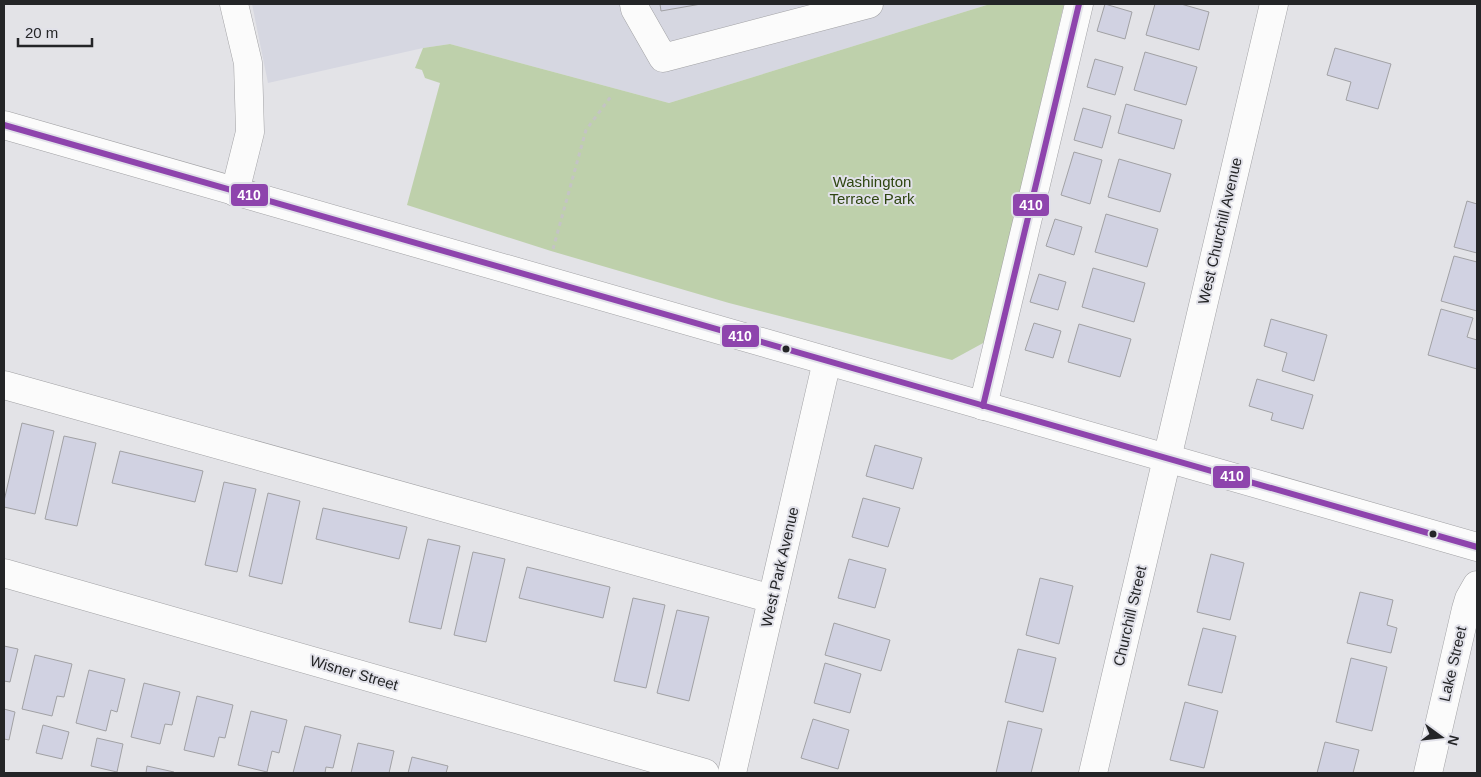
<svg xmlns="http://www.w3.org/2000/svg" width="1481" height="777" viewBox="0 0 1481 777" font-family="Arial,sans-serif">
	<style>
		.built { fill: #d6d7e1 }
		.green { fill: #bed0ab }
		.building { fill: #d1d2e2; stroke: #a1a1a4 }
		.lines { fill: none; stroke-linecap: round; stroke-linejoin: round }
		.minor-casing { stroke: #a1a1a4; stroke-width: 29 }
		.path { stroke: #c4c4c4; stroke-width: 3; stroke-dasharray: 4 4; stroke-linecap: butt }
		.minor { stroke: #fbfbfb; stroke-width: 28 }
		.bus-1-casing { stroke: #e1e1e9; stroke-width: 10 }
		.bus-1 { stroke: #8e44ad; stroke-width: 6 }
		.bus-dot { fill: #242527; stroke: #e1e1e9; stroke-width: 2 }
		.labels { text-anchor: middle; stroke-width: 4; stroke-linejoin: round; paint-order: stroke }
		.park-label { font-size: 15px; fill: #2f4611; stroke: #e1e1e9 }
		.street-label { font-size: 15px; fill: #242527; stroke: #e1e1e9 }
		.line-badge { stroke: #e1e1e9; stroke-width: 2 }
		.badge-label { font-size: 14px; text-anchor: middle; font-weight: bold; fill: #fff }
	</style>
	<rect width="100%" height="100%" fill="#e3e3e7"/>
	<!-- built -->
	<path class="built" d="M252 4H990L669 103 450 44 423 48 268 83Z"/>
	<!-- green -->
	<path class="green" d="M990 4H1064L985 342 952 360 729 303 551 251 407 205 440 83 425 78 422 70 415 68 423 48 450 44 669 103Z"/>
	<!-- building -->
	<g class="building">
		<path d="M660 4H701L661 11Z"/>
		<path d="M1105 4 1132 12 1125 39 1097 31Z"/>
		<path d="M1155 4H1181L1209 12 1199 50 1146 35Z"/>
		<path d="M1335 48 1391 64 1378 109 1346 100 1351 82 1327 75Z"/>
		<path d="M1145 52 1197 67 1186 105 1134 90Z"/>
		<path d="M1095 59 1123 67 1115 95 1087 87Z"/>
		<path d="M1126 104 1182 120 1174 149 1118 133Z"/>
		<path d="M1083 108 1111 116 1102 148 1074 140Z"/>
		<path d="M1074 152 1102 160 1090 204 1061 195Z"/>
		<path d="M1119 159 1171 174 1160 212 1108 197Z"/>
		<path d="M1467 201 1477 204V253L1454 247Z"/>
		<path d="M1106 214 1158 229 1147 267 1095 252Z"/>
		<path d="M1055 219 1082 227 1074 255 1046 246Z"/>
		<path d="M1454 256 1477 262V311L1441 301Z"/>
		<path d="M1093 268 1145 283 1134 322 1082 307Z"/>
		<path d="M1039 274 1066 282 1058 310 1030 302Z"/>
		<path d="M1441 309 1473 318 1467 337 1477 340V369L1428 355Z"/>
		<path d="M1271 319 1327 335 1314 381 1282 371 1287 353 1264 346Z"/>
		<path d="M1034 323 1061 331 1053 358 1025 350Z"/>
		<path d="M1079 324 1131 339 1120 377 1068 362Z"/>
		<path d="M1257 379 1313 395 1303 429 1271 420 1273 413 1249 406Z"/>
		<path d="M22 423 54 431 35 514 4 507V501Z"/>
		<path d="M64 436 96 443 77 526 45 519Z"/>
		<path d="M875 445 922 458 913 489 866 476Z"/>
		<path d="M120 451 203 471 195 502 112 483Z"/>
		<path d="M224 482 256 489 237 572 205 565Z"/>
		<path d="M268 493 300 501 282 584 249 576Z"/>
		<path d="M863 498 900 508 888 547 852 537Z"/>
		<path d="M323 508 407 527 399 559 316 539Z"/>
		<path d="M428 539 460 546 441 629 409 622Z"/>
		<path d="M473 552 505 559 486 642 454 635Z"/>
		<path d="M1211 554 1244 563 1230 620 1197 612Z"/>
		<path d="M849 559 886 569 875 608 838 598Z"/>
		<path d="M527 567 610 587 603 618 519 598Z"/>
		<path d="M1040 578 1073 586 1059 644 1026 635Z"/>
		<path d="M1360 592 1393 600 1387 625 1397 628 1391 653 1347 643Z"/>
		<path d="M633 598 665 605 646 688 614 681Z"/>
		<path d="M677 610 709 617 689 701 657 693Z"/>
		<path d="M834 623 890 640 881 671 825 655Z"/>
		<path d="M1203 628 1236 636 1222 693 1188 685Z"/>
		<path d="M4 646 18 649 10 682 4 681Z"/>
		<path d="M1018 649 1056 658 1043 712 1005 702Z"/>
		<path d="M35 655 72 664 64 697 57 696 52 716 22 709Z"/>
		<path d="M1351 658 1387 667 1372 731 1336 722Z"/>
		<path d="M825 663 861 674 850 713 814 703Z"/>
		<path d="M89 670 125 679 117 712 111 710 106 731 76 723Z"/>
		<path d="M144 683 180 692 172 725 165 724 160 744 131 737Z"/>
		<path d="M197 696 233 705 225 738 219 737 214 757 184 750Z"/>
		<path d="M1185 702 1218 711 1204 768 1170 760Z"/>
		<path d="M4 709 15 712 9 740 4 739Z"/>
		<path d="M251 711 287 720 279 753 272 751 267 772 238 765Z"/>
		<path d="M813 719 849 730 838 769 801 758Z"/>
		<path d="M1008 721 1042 729 1031 773H996Z"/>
		<path d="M43 725 69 732 62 759 36 753Z"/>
		<path d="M305 726 341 735 333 768 326 767 325 773H293Z"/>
		<path d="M97 738 123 744 117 772 91 766Z"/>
		<path d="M1325 742 1359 750 1353 773H1317Z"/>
		<path d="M358 743 394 751 389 773H351Z"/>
		<path d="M412 757 448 766 446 773H408Z"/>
		<path d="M147 766 174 772 173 773H146Z"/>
	</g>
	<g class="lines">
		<defs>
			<g id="minor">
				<path d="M234 4 248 63 250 132 235 192"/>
				<path d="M634 4 635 9 663 58 869 4"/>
				<path d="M4 125 1477 547"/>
				<path d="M4 385 772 599"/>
				<path d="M983 406 1079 4"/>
				<path d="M4 573 705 773"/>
				<path d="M732 773 827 361"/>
				<path d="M1093 773 1274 4"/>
				<path d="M1428 773 1466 609 1469 599 1477 585"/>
			</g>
		</defs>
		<!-- minor casing -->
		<use href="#minor" class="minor-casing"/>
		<!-- path -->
		<path class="path" d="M553 249 586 130 612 95"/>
		<!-- minor -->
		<use href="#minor" class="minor"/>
		<defs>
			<g id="bus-1">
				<path d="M4 125 1477 547"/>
				<path d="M983 406 1079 4"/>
			</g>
		</defs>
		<!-- bus-1 casing -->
		<use href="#bus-1" class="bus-1-casing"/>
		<!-- bus-1 -->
		<use href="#bus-1" class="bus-1"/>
	</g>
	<!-- markers -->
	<g class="bus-dot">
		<circle cx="786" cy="349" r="4.5"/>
		<circle cx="1433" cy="534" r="4.5"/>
	</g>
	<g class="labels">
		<!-- park labels -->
		<g class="park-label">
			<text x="872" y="187">Washington<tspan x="872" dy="17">Terrace Park</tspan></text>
		</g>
		<!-- street labels -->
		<g class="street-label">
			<text transform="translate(1220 231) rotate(-77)" y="5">West Churchill Avenue</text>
			<text transform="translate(780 567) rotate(-77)" y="5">West Park Avenue</text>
			<text transform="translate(1130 616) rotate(-77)" y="5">Churchill Street</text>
			<text transform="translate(1453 664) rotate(-77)" y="5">Lake Street</text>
			<text transform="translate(354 673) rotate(16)" y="5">Wisner Street</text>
		</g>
	</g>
	<g class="line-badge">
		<rect x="230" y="183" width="39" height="24" rx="5" fill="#8e44ad"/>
		<rect x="1012" y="193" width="38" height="24" rx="5" fill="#8e44ad"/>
		<rect x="721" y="324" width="39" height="24" rx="5" fill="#8e44ad"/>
		<rect x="1212" y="465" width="39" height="24" rx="5" fill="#8e44ad"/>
	</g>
	<g class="badge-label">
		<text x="249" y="200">410</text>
		<text x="1031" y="210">410</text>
		<text x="740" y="341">410</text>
		<text x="1232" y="481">410</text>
	</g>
	<!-- border -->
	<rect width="1481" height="777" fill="none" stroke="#242527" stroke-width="10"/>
	<!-- north arrow -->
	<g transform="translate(1441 737) rotate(105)" stroke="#e1e1e9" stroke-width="4" paint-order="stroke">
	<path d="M0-4L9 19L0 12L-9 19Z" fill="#242527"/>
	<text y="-8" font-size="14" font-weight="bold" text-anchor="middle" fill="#242527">N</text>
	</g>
	<!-- scale -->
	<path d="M18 38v8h74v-8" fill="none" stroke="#242527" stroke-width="2.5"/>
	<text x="25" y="38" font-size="15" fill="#242527" stroke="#e1e1e9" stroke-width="4" paint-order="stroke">20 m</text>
</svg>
